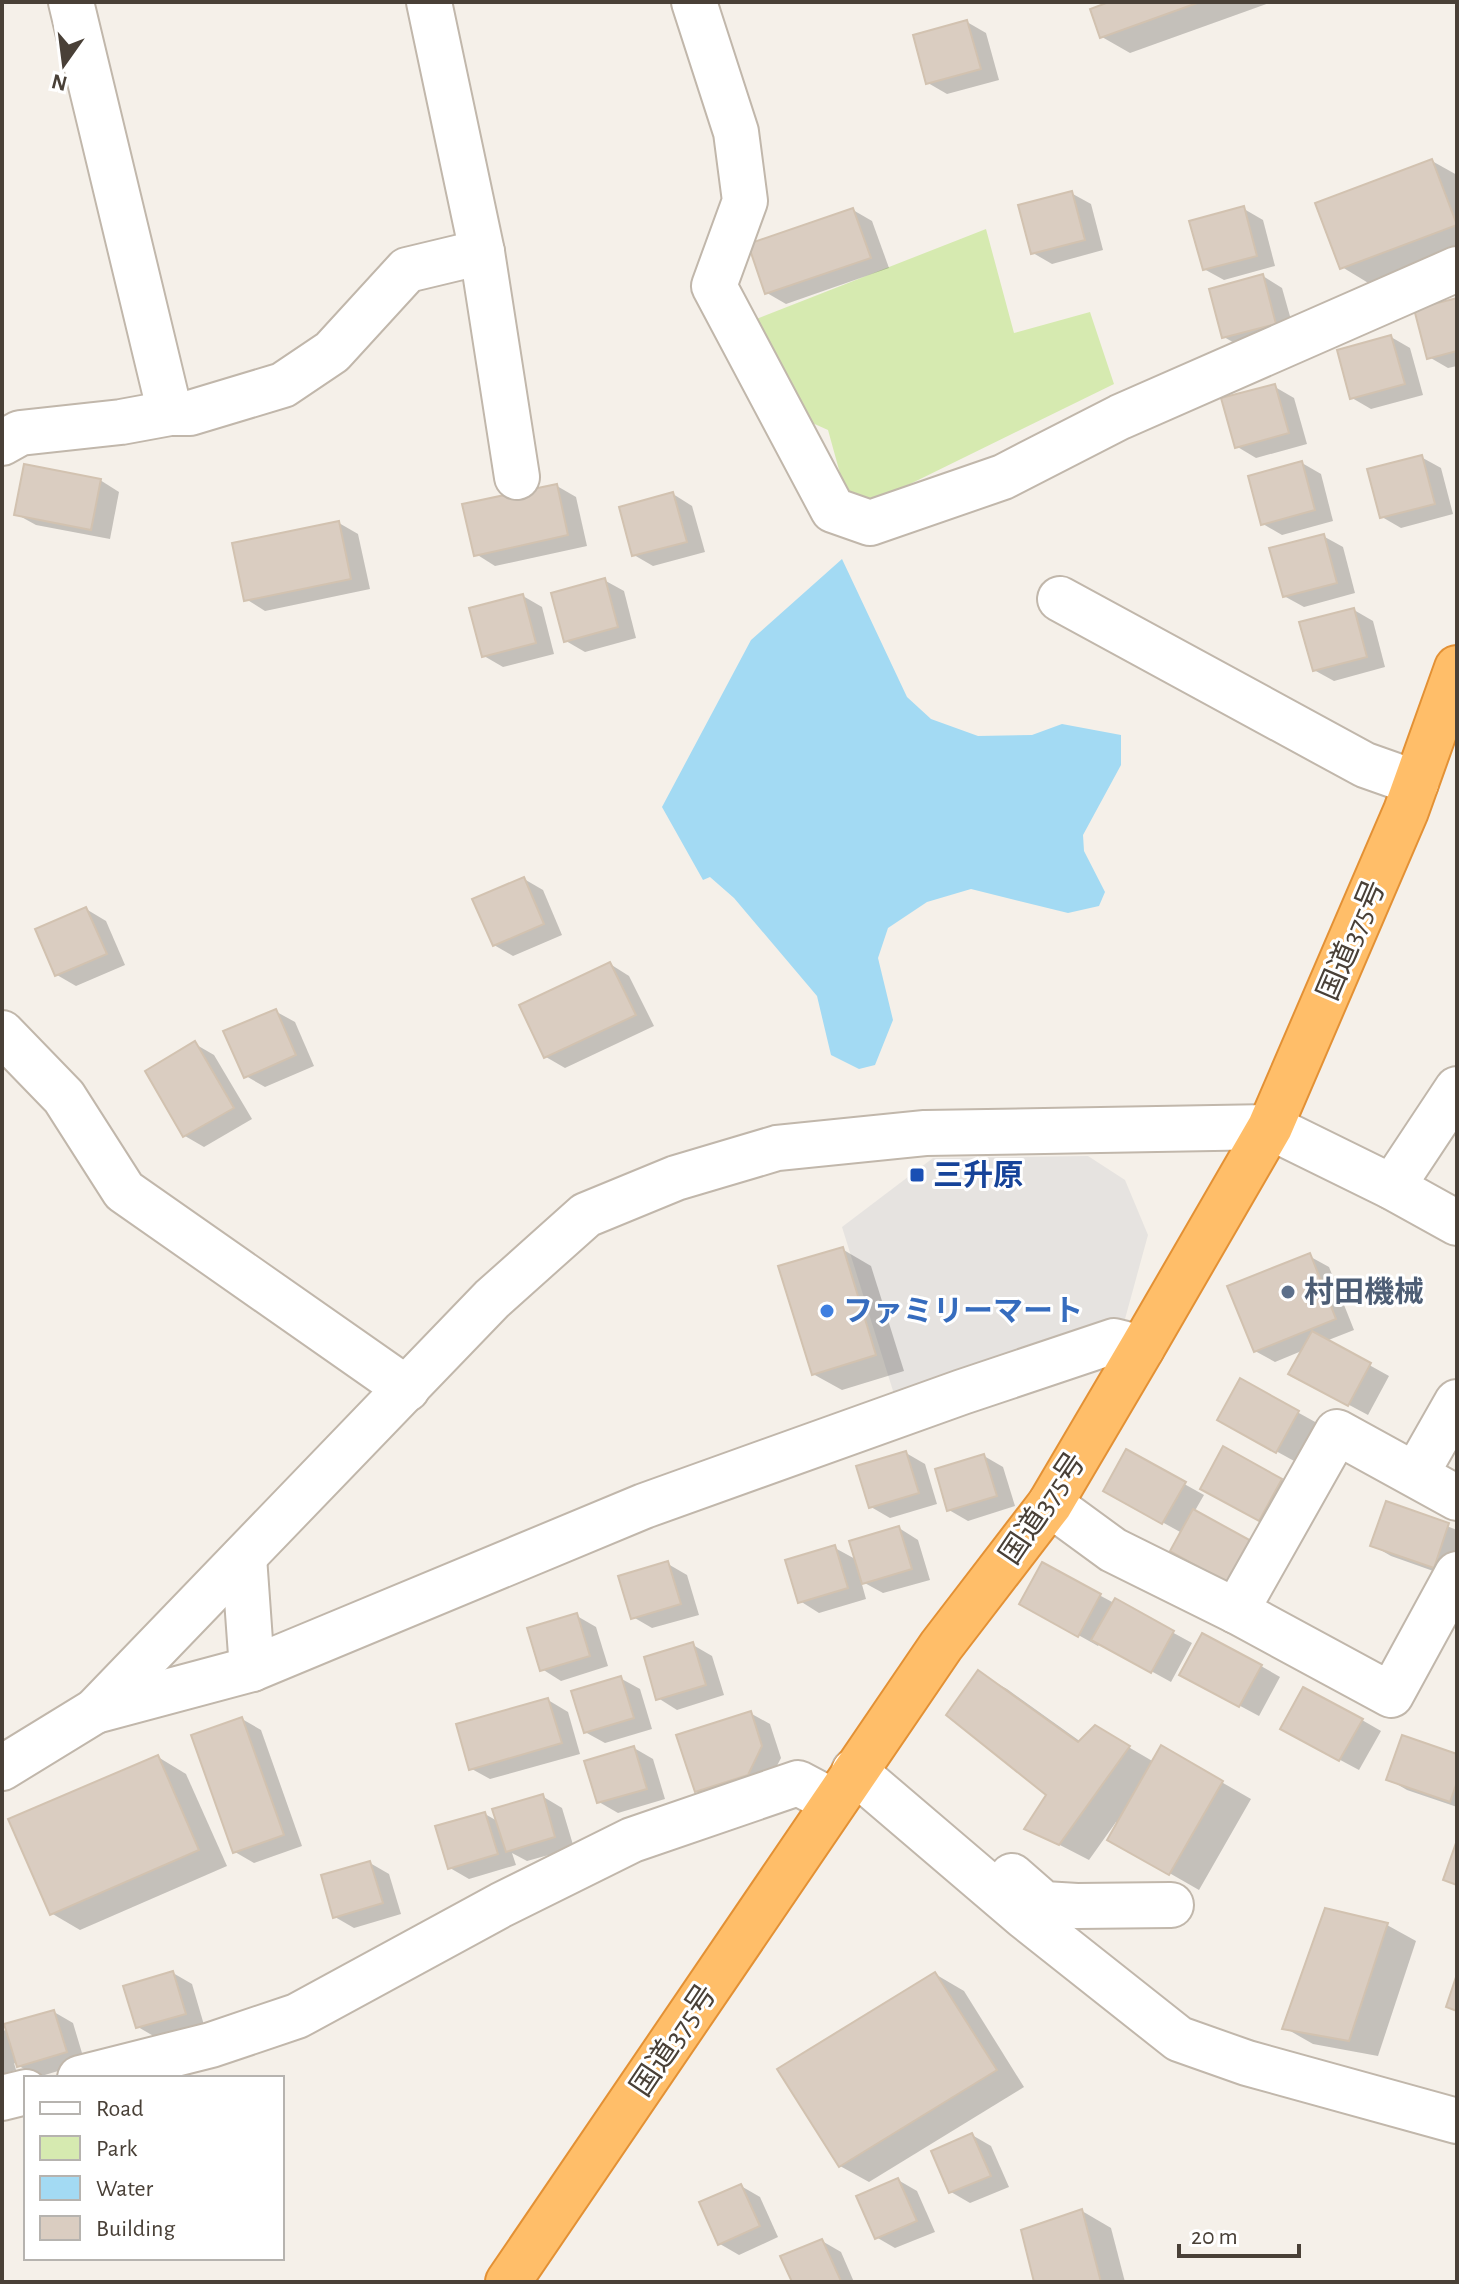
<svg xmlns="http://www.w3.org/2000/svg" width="1459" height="2284" viewBox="0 0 1459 2284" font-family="'Alegreya Sans','Noto Sans JP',sans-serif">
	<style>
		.green { fill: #d6eab0 }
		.parking { fill: #e6e3e0 }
		.water { fill: #a3daf3 }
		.shadow { fill: #0003 }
		.building { fill: #dacdc1; stroke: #d2c2b0; stroke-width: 2 }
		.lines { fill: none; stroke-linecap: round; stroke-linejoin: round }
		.minor-casing { stroke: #c1b7ab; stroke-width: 48 }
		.highway-casing { stroke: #e39135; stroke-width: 48 }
		.minor { stroke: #fff; stroke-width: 44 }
		.highway { stroke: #ffbe69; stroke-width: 44 }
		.transit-dot { fill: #1a4fb4; stroke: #fff; stroke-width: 3 }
		.service-dot { fill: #5c6f8a; stroke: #fff; stroke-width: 3 }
		.shop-dot { fill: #3f7fe0; stroke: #fff; stroke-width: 3 }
		.labels { text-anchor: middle; stroke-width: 6; stroke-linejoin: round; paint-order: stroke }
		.street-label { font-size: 30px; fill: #494037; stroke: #fff }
		.transit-label { font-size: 30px; font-weight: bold; fill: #164399; stroke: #fff; text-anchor: start }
		.service-label { font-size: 30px; font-weight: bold; fill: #4e5e75; stroke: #fff; text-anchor: start }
		.shop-label { font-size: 30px; font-weight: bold; fill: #366cbe; stroke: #fff; text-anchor: start }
	</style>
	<rect width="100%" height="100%" fill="#f5f0e9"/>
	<!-- green -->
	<path class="green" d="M986 229 1014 333 1090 312 1114 384 851 513 828 430 761 400 736 327Z"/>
	<!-- parking -->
	<path class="parking" d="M1088 1156 1125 1180 1148 1235 1125 1319 894 1394 842 1227 933 1158Z"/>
	<!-- water -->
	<path class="water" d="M842 559 907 697 931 719 978 736 1032 735 1062 724 1121 735V765L1083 835 1084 851 1105 892 1099 906 1068 913 971 889 927 902 888 928 878 958 893 1020 875 1065 859 1069 831 1055 817 996 734 898 710 877 703 880 662 807 751 640Z"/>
	<!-- shadow -->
	<g class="shadow">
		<path d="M1115 2H1272L1130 53 1102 37Z"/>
		<path d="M967 22 986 33 999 80 947 94 928 83Z"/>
		<path d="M1432 161 1457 175V251L1370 284 1342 267Z"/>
		<path d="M1071 193 1091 204 1103 250 1052 264 1033 253Z"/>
		<path d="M1244 209 1263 220 1275 266 1224 280 1204 269Z"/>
		<path d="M853 210 872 221 889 268 786 304 767 293Z"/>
		<path d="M1263 276 1282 288 1295 334 1243 348 1224 337Z"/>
		<path d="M1457 300V366L1448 368 1429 357Z"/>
		<path d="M1391 337 1410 348 1423 395 1371 409 1352 398Z"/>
		<path d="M1275 387 1294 398 1307 444 1256 458 1236 446Z"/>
		<path d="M1421 457 1441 468 1453 514 1401 528 1382 517Z"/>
		<path d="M1302 463 1321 474 1333 521 1282 535 1263 524Z"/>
		<path d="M100 480 119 492 110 539 36 525 16 514Z"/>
		<path d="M557 486 576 497 587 546 495 566 476 554Z"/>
		<path d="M673 494 692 506 705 552 653 566 634 555Z"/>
		<path d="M339 523 358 534 370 589 265 611 246 599Z"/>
		<path d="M1323 536 1343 547 1355 593 1304 607 1284 596Z"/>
		<path d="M604 580 624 591 636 638 585 652 566 641Z"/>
		<path d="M523 596 542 607 554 654 503 667 484 656Z"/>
		<path d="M1354 610 1373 621 1385 667 1334 681 1314 670Z"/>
		<path d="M524 879 543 890 562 935 513 956 494 945Z"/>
		<path d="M86 909 106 921 125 965 76 986 57 975Z"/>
		<path d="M610 964 629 976 654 1026 565 1068 546 1057Z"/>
		<path d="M275 1011 295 1022 314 1066 265 1087 246 1076Z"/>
		<path d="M195 1044 214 1055 252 1119 204 1147 185 1136Z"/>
		<path d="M842 1249 871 1266 904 1371 842 1390 813 1374Z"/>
		<path d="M1309 1256 1329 1267 1354 1330 1326 1341 1389 1376 1368 1415 1310 1384 1304 1350 1275 1362 1255 1351Z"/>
		<path d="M1241 1381 1317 1423 1296 1462 1220 1420Z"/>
		<path d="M1224 1449 1301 1491 1279 1530 1221 1499Z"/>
		<path d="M1127 1452 1204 1495 1182 1533 1106 1491Z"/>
		<path d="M906 1453 925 1464 937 1504 890 1518 871 1507Z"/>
		<path d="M984 1456 1003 1467 1015 1506 968 1521 949 1510Z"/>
		<path d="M1387 1503 1457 1530V1567L1453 1578 1391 1556 1372 1545Z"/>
		<path d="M899 1528 918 1540 930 1580 883 1593 861 1581 866 1599 819 1613 800 1601 835 1548 857 1560Z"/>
		<path d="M668 1564 687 1575 699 1615 652 1628 633 1617Z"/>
		<path d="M1043 1565 1114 1603 1115 1601 1192 1643 1171 1682 1100 1643 1098 1646 1021 1603Z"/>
		<path d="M577 1616 596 1627 608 1666 561 1681 542 1669Z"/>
		<path d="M693 1645 712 1656 724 1695 677 1710 658 1698Z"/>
		<path d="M1261 1666 1280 1677 1259 1716 1201 1685Z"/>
		<path d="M978 1673 1007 1689 1081 1742 1096 1728 1154 1762 1162 1748 1251 1799 1199 1890 1110 1839 1119 1823 1116 1822 1089 1860 1027 1828 1048 1794Z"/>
		<path d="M620 1678 640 1689 652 1729 605 1743 585 1732Z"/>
		<path d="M548 1700 568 1712 580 1754 490 1779 470 1768Z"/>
		<path d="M750 1713 770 1724 781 1758 767 1785 716 1802 696 1791Z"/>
		<path d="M242 1719 261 1730 302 1846 254 1863 235 1852Z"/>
		<path d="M1362 1720 1381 1731 1359 1770 1301 1739Z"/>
		<path d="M634 1748 653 1759 665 1799 618 1813 599 1802Z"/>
		<path d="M1457 1756V1807L1407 1790 1388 1779Z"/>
		<path d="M158 1757 186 1774 227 1866 80 1930 51 1913Z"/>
		<path d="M542 1796 562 1808 574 1848 527 1861 512 1853 516 1865 469 1879 450 1868 485 1814 499 1822Z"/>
		<path d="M370 1863 389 1874 401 1914 354 1928 335 1917Z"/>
		<path d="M1387 1925 1416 1941 1378 2056 1313 2044 1285 2028Z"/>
		<path d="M173 1973 192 1984 204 2025 157 2038 138 2027Z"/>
		<path d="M935 1974 964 1991 1024 2087 869 2182 840 2166Z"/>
		<path d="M54 2012 73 2023 85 2063 38 2077 14 2063 16 2070 2 2074V2029L9 2033Z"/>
		<path d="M972 2135 991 2146 1009 2187 970 2203 951 2192Z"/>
		<path d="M898 2180 917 2191 935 2232 895 2248 876 2237Z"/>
		<path d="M741 2186 760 2197 778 2237 739 2255 720 2244Z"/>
		<path d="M1082 2211 1111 2228 1125 2282H1036Z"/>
		<path d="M822 2241 841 2252 854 2282H794L783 2257Z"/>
	</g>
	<!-- building -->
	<g class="building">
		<path d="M1109 2H1200L1100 38 1090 9Z"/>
		<path d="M967 20 981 69 926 84 913 35Z"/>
		<path d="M1432 159 1457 225 1340 269 1315 203Z"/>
		<path d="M1072 191 1085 240 1031 254 1018 205Z"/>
		<path d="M1244 206 1257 256 1203 270 1189 221Z"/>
		<path d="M853 208 871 258 765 294 748 244Z"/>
		<path d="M1263 274 1276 324 1222 338 1209 289Z"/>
		<path d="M1457 298V351L1427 359 1414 309Z"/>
		<path d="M1391 335 1405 384 1350 399 1337 350Z"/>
		<path d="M1275 384 1289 433 1235 448 1221 398Z"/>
		<path d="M1422 455 1435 504 1380 518 1367 469Z"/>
		<path d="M1302 461 1315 510 1261 525 1248 476Z"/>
		<path d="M24 464 101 479 91 530 14 515Z"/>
		<path d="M557 484 568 535 474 556 462 504Z"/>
		<path d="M673 492 687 542 632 556 619 507Z"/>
		<path d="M339 521 351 579 244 601 232 543Z"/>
		<path d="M1324 534 1337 583 1283 597 1269 548Z"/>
		<path d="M605 578 618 627 564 642 551 593Z"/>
		<path d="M523 594 536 643 482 657 469 608Z"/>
		<path d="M1354 608 1367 657 1313 671 1299 622Z"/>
		<path d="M524 877 544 924 493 946 472 899Z"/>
		<path d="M86 907 107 954 55 976 35 929Z"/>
		<path d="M610 962 636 1015 544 1058 519 1005Z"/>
		<path d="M276 1009 296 1055 244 1078 223 1031Z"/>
		<path d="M195 1041 234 1108 183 1137 145 1071Z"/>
		<path d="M843 1247 876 1355 812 1375 778 1266Z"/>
		<path d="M1310 1253 1336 1319 1254 1352 1227 1286Z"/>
		<path d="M1312 1331 1371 1363 1348 1406 1288 1374Z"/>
		<path d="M1240 1378 1299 1411 1276 1453 1217 1420Z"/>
		<path d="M1223 1446 1282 1479 1259 1521 1200 1489Z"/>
		<path d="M1126 1449 1186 1482 1162 1524 1103 1491Z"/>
		<path d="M906 1451 919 1493 869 1508 856 1466Z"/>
		<path d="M984 1454 997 1496 947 1511 935 1469Z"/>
		<path d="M1386 1501 1449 1523 1434 1568 1370 1546Z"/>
		<path d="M1193 1509 1253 1542 1229 1584 1170 1551Z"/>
		<path d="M899 1526 912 1569 862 1584 849 1541Z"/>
		<path d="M835 1545 848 1588 798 1603 785 1560Z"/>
		<path d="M668 1561 681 1604 631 1619 618 1576Z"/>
		<path d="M1042 1562 1101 1594 1078 1637 1019 1604Z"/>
		<path d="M1115 1598 1174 1631 1151 1673 1091 1640Z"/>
		<path d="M577 1613 590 1656 540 1671 527 1628Z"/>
		<path d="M1202 1633 1262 1665 1239 1707 1179 1675Z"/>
		<path d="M693 1642 706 1685 656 1700 644 1657Z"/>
		<path d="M978 1670 1078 1742 1095 1725 1130 1746 1059 1845 1024 1829 1046 1795 946 1715Z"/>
		<path d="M621 1676 634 1718 584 1733 571 1691Z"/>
		<path d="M1303 1687 1363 1719 1339 1761 1280 1729Z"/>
		<path d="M548 1698 562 1743 469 1770 456 1724Z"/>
		<path d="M751 1711 762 1746 748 1775 695 1792 676 1735Z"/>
		<path d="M242 1717 284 1835 233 1853 191 1735Z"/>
		<path d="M1402 1735 1457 1754V1782L1450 1802 1386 1780Z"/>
		<path d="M1161 1745 1223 1781 1169 1875 1107 1840Z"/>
		<path d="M634 1746 647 1789 597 1803 584 1761Z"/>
		<path d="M158 1755 199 1850 50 1915 8 1819Z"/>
		<path d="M543 1794 555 1837 506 1852 492 1809Z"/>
		<path d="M485 1812 498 1854 448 1869 435 1826Z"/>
		<path d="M1457 1840V1885L1443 1880Z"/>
		<path d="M370 1861 383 1903 333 1918 321 1875Z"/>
		<path d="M1325 1908 1388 1923 1349 2041 1282 2029Z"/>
		<path d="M173 1971 186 2014 136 2028 123 1986Z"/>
		<path d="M935 1972 997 2070 839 2167 777 2069Z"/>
		<path d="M1457 1974V2011L1446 2007Z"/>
		<path d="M54 2010 67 2052 17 2067 4 2024Z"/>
		<path d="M972 2133 991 2176 949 2193 931 2151Z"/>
		<path d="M898 2178 917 2221 875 2239 856 2196Z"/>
		<path d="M741 2184 760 2226 718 2245 699 2202Z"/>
		<path d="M1082 2209 1101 2282H1034L1021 2230Z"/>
		<path d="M822 2239 841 2281 792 2282 780 2256Z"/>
	</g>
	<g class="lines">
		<defs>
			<g id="minor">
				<path d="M429 2 482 252 517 477"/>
				<path d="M694 2 736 132 745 201 714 286 833 510 870 523 1003 477 1120 417 1457 269"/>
				<path d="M170 413H190L283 385 332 352 407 270 482 252"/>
				<path d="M2 443 20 433 121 422 170 413 71 2"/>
				<path d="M1060 599 1365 765 1416 783"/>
				<path d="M2 1033 64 1097 124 1191 407 1389"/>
				<path d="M1392 1187 1457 1089"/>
				<path d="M1416 1474 1457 1402"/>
				<path d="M1050 1504 1113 1550 1236 1611 1391 1695 1457 1574"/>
				<path d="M244 1557 252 1669"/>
				<path d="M1236 1611 1337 1432 1457 1498"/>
				<path d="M95 1711 252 1669 644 1506 962 1392 1114 1341 1142 1348"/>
				<path d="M2 1768 95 1711 492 1299 586 1215 676 1178 777 1148 925 1133 1270 1127 1392 1187 1457 1223"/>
				<path d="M854 1771 1025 1917 1179 2039 1247 2063 1457 2121"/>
				<path d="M1012 1876 1044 1904 1077 1906 1171 1905"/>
				<path d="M80 2078 211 2045 297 2016 501 1905 632 1840 798 1783 834 1802"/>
				<path d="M2 2098 26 2092"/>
			</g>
			<path id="highway" d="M508 2282 941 1646 1050 1504 1142 1348 1270 1127 1406 811 1457 668"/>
		</defs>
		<!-- minor casing -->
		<use href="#minor" class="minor-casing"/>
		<!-- highway casing -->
		<use href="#highway" class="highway-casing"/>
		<!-- minor -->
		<use href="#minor" class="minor"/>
		<!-- highway -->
		<use href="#highway" class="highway"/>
	</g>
	<!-- markers -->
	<rect class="transit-dot" x="909" y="1167" width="16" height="16" rx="4"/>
	<circle class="service-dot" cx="1288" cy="1292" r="8"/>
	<circle class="shop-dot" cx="827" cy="1311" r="8"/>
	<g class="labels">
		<!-- street labels -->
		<g class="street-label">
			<text transform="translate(1351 940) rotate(-67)" y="10">国道375号</text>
			<text transform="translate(1042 1508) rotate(-56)" y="10">国道375号</text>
			<text transform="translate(673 2040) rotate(-56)" y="10">国道375号</text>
		</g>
		<!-- transit labels -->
		<g class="transit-label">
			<text x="933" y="1185">三升原</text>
		</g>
		<!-- service labels -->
		<g class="service-label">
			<text x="1304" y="1302">村田機械</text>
		</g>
		<!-- shop labels -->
		<g class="shop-label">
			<text x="843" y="1321">ファミリーマート</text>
		</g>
	</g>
	<!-- border -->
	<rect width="1459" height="2284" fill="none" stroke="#494037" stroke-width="8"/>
	<!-- legend -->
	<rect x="24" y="2076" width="260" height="184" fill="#ffffff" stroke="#b6b3af" stroke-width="2"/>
	<rect x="40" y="2102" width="40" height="12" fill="#ffffff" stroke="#b6b3af" stroke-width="2"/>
	<text x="96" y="2116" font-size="24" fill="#494037">Road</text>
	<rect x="40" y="2136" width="40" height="24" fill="#d6eab0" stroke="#b6b3af" stroke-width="2"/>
	<text x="96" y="2156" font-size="24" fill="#494037">Park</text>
	<rect x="40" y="2176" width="40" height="24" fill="#a3daf3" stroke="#b6b3af" stroke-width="2"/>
	<text x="96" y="2196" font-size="24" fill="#494037">Water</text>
	<rect x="40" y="2216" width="40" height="24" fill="#dacdc1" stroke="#b6b3af" stroke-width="2"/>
	<text x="96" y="2236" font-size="24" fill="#494037">Building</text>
	<!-- north arrow -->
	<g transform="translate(64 64) rotate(194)" stroke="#ffffff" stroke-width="6" paint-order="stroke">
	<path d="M0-6L14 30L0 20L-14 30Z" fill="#494037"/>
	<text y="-12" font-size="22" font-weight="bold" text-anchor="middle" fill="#494037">N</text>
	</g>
	<!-- scale -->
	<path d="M1179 2244v12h120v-12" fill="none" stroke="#494037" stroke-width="4"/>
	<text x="1191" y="2244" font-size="24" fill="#494037" stroke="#ffffff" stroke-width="6" paint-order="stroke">20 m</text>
</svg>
